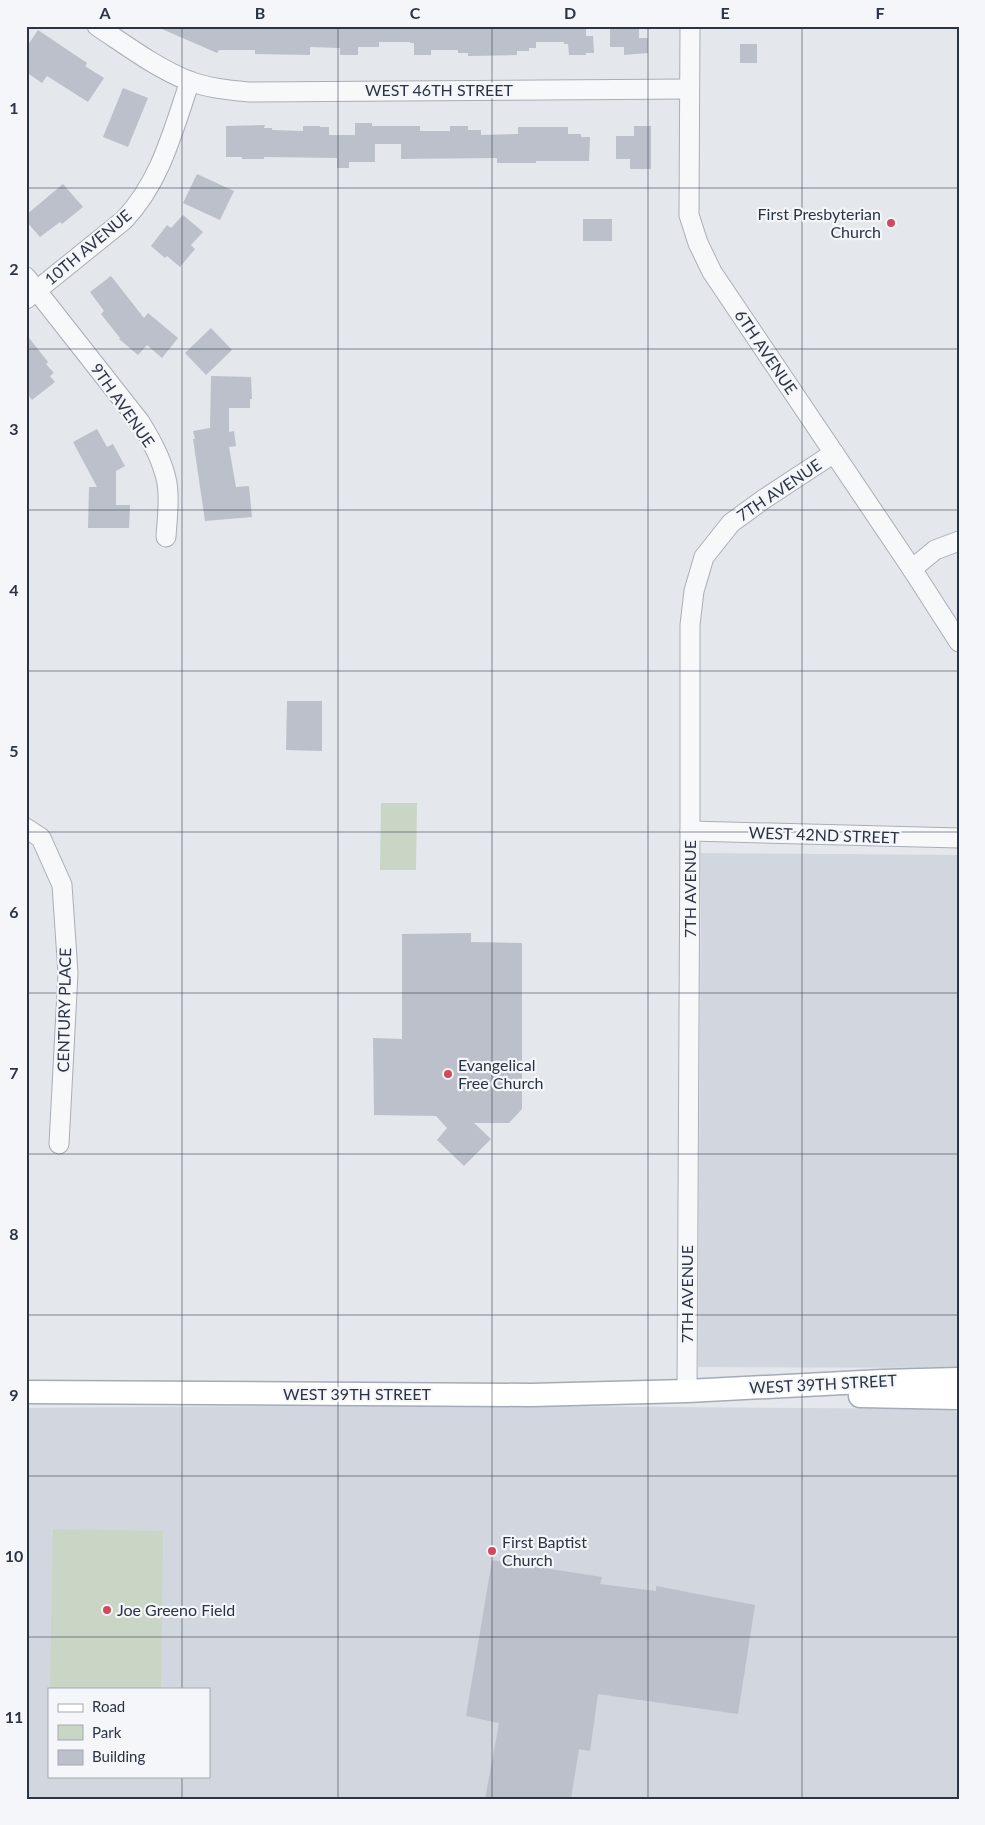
<svg xmlns="http://www.w3.org/2000/svg" width="985" height="1825" viewBox="0 0 985 1825" font-family="Lato,sans-serif">
	<style>
		.built { fill: #d2d6de; fill-rule: evenodd }
		.green { fill: #c9d6c5 }
		.building { fill: #bbc0ca }
		.lines { fill: none; stroke-linecap: round; stroke-linejoin: round }
		.minor-casing { stroke: #a9aeb7; stroke-width: 21 }
		.major-casing { stroke: #a3abb8; stroke-width: 25 }
		.minor { stroke: #f7f8fa; stroke-width: 19 }
		.major { stroke: #fff; stroke-width: 22 }
		.grid { fill: none; stroke: #2b3445; stroke-width: 1; stroke-opacity: 0.55 }
		.poi-dot { fill: #d1495b; stroke: #f4f6f9; stroke-width: 2 }
		.labels { text-anchor: middle; stroke-width: 4.5; stroke-linejoin: round; paint-order: stroke }
		.street-label { font-size: 16px; fill: #2b3445; stroke: #f4f6f9 }
		.poi-label { font-size: 16px; fill: #2b3445; stroke: #f4f6f9; text-anchor: start }
		.neatline { fill: none; stroke: #2b3445; stroke-width: 2 }
		.grid-label { font-size: 16px; text-anchor: middle; font-weight: bold; fill: #2b3445 }
	</style>
	<rect width="100%" height="100%" fill="#e4e7ec"/>
	<!-- built -->
	<g class="built">
		<path d="M701 853 959 855V1368L698 1367Z"/>
		<path d="M399 1405 952 1409 959 1414V1799H26V1408ZM49 1689H209V1776H49Z"/>
	</g>
	<!-- green -->
	<g class="green">
		<path d="M381 803H417L416 870H380Z"/>
		<path d="M53 1529 163 1531 161 1689H50Z"/>
	</g>
	<!-- building -->
	<g class="building">
		<path d="M155 26H586V36H593L594 53H586V55H569L568 44H564V42H536V48H529V51H517V55L468 56V53H458V50H431V55H414V43H410V42H379V47H358V55H340V48L310 47V55L255 54V50H219L217 53Z"/>
		<path d="M610 26H639V38H648V53L624 55V47H610Z"/>
		<path d="M38 30 87 63 85 66 104 78 88 102 47 76 42 83 26 72V48Z"/>
		<rect x="740" y="44" width="17" height="19"/>
		<path d="M123 88 148 98 128 147 103 137Z"/>
		<path d="M355 123H372V126H420V131H450V126H468V130H481V135L518 134V127H568V134H581V137H590L589 161H536V163H497V158L401 159V144H375V162H349V168H337V158L264 157V159H242V157H226V126L265 125 264 128H272V130L303 131V126H320V127H329V135H355Z"/>
		<path d="M634 126H651V169H630V159H616V136H634Z"/>
		<path d="M197 174 234 191 220 220 183 203Z"/>
		<path d="M63 184 83 207 62 224 60 222 40 237 26 221V215Z"/>
		<path d="M183 215 203 232 191 245 195 249 180 267 167 256 165 258 151 246 167 225 171 228Z"/>
		<rect x="583" y="219" width="29" height="22"/>
		<path d="M111 276 144 318 148 313 178 338 162 358 147 345 138 355 119 339 120 338 101 314 104 311 90 292Z"/>
		<path d="M211 328 232 350 206 375 185 353Z"/>
		<path d="M26 334 48 362 46 364 54 373 50 376 55 382 32 400 26 392Z"/>
		<path d="M211 376 251 377 252 399H250V408H229V432L234 431 236 446 229 447 236 487 249 486 252 517 205 521 193 439H195L193 431 210 428Z"/>
		<path d="M97 429 107 447 113 444 125 466 116 471V505H130L129 528H88L89 487H97L73 442Z"/>
		<path d="M287 701H322V751L286 750Z"/>
		<path d="M471 933V942L522 943V1109L509 1123H474L491 1139 464 1166 437 1140 447 1128 436 1116 374 1115 373 1038 402 1039V934Z"/>
		<path d="M492 1560 602 1577 600 1584 656 1591V1586L755 1605 738 1714 598 1694 590 1751 579 1749 571 1799H485L499 1723 466 1716Z"/>
	</g>
	<g class="lines">
		<defs>
			<g id="minor">
				<path d="M97 26C126 45 156 68 189 81 208 88 229 90 249 92L689 89"/>
				<path d="M690 26 689 215 698 243 712 272 912 569 959 642"/>
				<path d="M26 277 140 422C152 441 163 461 167 483 170 501 167 519 166 537"/>
				<path d="M26 299 124 220C161 181 173 130 190 81"/>
				<path d="M912 569 935 550 959 541"/>
				<path d="M26 828 41 838 62 885 68 973 59 1144"/>
				<path d="M690 831 959 838"/>
				<path d="M687 1391 690 831V625L694 591 704 557 731 523 764 499 834 453"/>
			</g>
			<g id="major">
				<path d="M26 1392 531 1395 687 1391 882 1381 959 1379"/>
				<path d="M860 1396 959 1398"/>
			</g>
		</defs>
		<!-- minor casing -->
		<use href="#minor" class="minor-casing"/>
		<!-- major casing -->
		<use href="#major" class="major-casing"/>
		<!-- minor -->
		<use href="#minor" class="minor"/>
		<!-- major -->
		<use href="#major" class="major"/>
	</g>
	<!-- grid -->
	<path class="grid" d="M182 26V1689M338 26V1799M492 26V1799M648 26V1799M802 26V1799M26 188H959M26 349H959M26 510H959M26 671H959M26 832H959M26 993H959M26 1154H959M26 1315H959M26 1476H959M26 1637H959M182 1776V1799"/>
	<!-- markers -->
	<g class="poi-dot">
		<circle cx="891" cy="223" r="5"/>
		<circle cx="448" cy="1074" r="5"/>
		<circle cx="492" cy="1551" r="5"/>
		<circle cx="107" cy="1610" r="5"/>
	</g>
	<g class="labels">
		<!-- street labels -->
		<g class="street-label">
			<text x="439" y="96">WEST 46TH STREET</text>
			<text transform="translate(88 247) rotate(-40)" y="6">10TH AVENUE</text>
			<text transform="translate(766 352) rotate(56)" y="6">6TH AVENUE</text>
			<text transform="translate(123 405) rotate(55)" y="6">9TH AVENUE</text>
			<text transform="translate(779 490) rotate(-34)" y="6">7TH AVENUE</text>
			<text transform="translate(824 835) rotate(2)" y="6">WEST 42ND STREET</text>
			<text transform="translate(690 889) rotate(-90)" y="6">7TH AVENUE</text>
			<text transform="translate(64 1010) rotate(-89)" y="6">CENTURY PLACE</text>
			<text transform="translate(687 1294) rotate(-90)" y="6">7TH AVENUE</text>
			<text transform="translate(823 1384) rotate(-3)" y="6">WEST 39TH STREET</text>
			<text x="357" y="1400">WEST 39TH STREET</text>
		</g>
		<!-- poi labels -->
		<g class="poi-label">
			<text x="881" y="220" text-anchor="end">First Presbyterian<tspan x="881" dy="18">Church</tspan></text>
			<text x="458" y="1071">Evangelical<tspan x="458" dy="18">Free Church</tspan></text>
			<text x="502" y="1548">First Baptist<tspan x="502" dy="18">Church</tspan></text>
			<text x="117" y="1616">Joe Greeno Field</text>
		</g>
	</g>
	<!-- border -->
	<rect width="985" height="1825" fill="none" stroke="#f4f6f9" stroke-width="55"/>
	<!-- legend -->
	<rect x="48" y="1688" width="162" height="90" fill="#f4f6f9" stroke="#a4a8b1"/>
	<rect x="58" y="1704" width="25" height="8" fill="#ffffff" stroke="#a4a8b1"/>
	<text x="92" y="1712" font-size="15" fill="#2b3445">Road</text>
	<rect x="58" y="1725" width="25" height="15" fill="#c9d6c5" stroke="#a4a8b1"/>
	<text x="92" y="1738" font-size="15" fill="#2b3445">Park</text>
	<rect x="58" y="1750" width="25" height="15" fill="#bbc0ca" stroke="#a4a8b1"/>
	<text x="92" y="1762" font-size="15" fill="#2b3445">Building</text>
	<rect x="28" y="28" width="930" height="1770" class="neatline"/>
	<g class="grid-label">
		<text x="105" y="19">A</text>
		<text x="260" y="19">B</text>
		<text x="415" y="19">C</text>
		<text x="570" y="19">D</text>
		<text x="725" y="19">E</text>
		<text x="880" y="19">F</text>
		<text x="14" y="114">1</text>
		<text x="14" y="275">2</text>
		<text x="14" y="435">3</text>
		<text x="14" y="596">4</text>
		<text x="14" y="757">5</text>
		<text x="14" y="918">6</text>
		<text x="14" y="1079">7</text>
		<text x="14" y="1240">8</text>
		<text x="14" y="1401">9</text>
		<text x="14" y="1562">10</text>
		<text x="14" y="1723">11</text>
	</g>
</svg>
